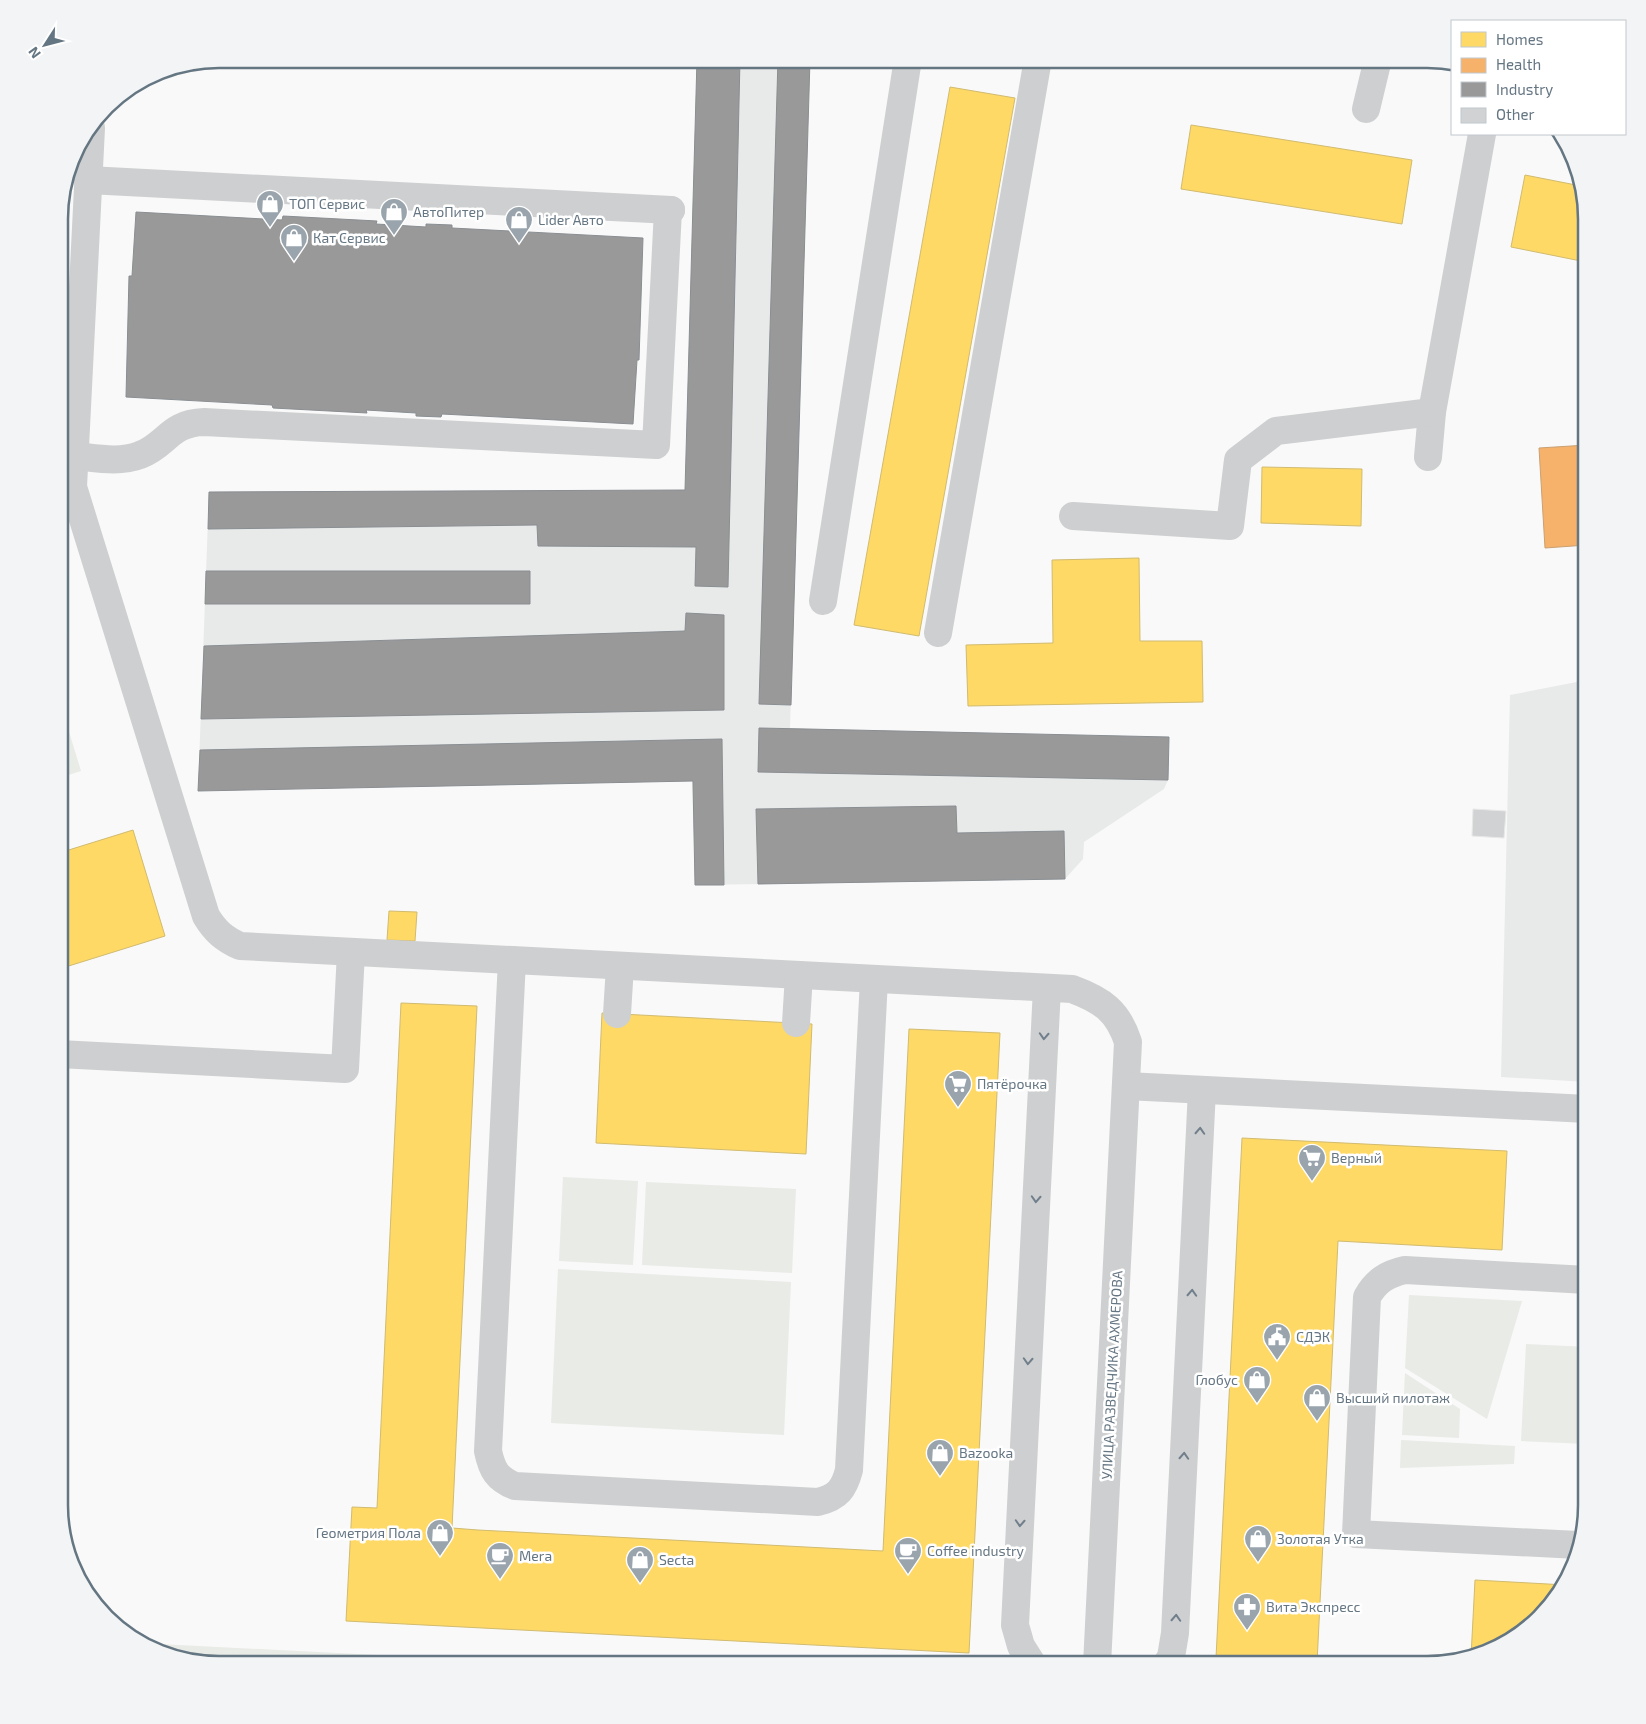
<svg xmlns="http://www.w3.org/2000/svg" width="1646" height="1724" viewBox="0 0 1646 1724" font-family="'Exo 2',sans-serif">
	<style>
		.built { fill: #e8e9e9 }
		.green { fill: #e8ebe6 }
		.homes { fill: #ffd966; stroke: #d1bb6f }
		.health { fill: #f6b26b; stroke: #caa072 }
		.industry { fill: #999; stroke: #898e92 }
		.building { fill: #d0d2d3; stroke: #e8e8e8 }
		.lines { fill: none; stroke-linecap: round; stroke-linejoin: round }
		.minor { stroke: #cecfd0; stroke-width: 28 }
		.oneway { stroke: #707f8b }
		.labels { text-anchor: middle; stroke-width: 5; stroke-linejoin: round; paint-order: stroke }
		.poi-label { font-size: 14px; fill: #657683; stroke: #fff; text-anchor: start }
		.street-label { font-size: 14px; fill: #657683; stroke: #fff }
		.rim { fill: none; stroke: #657683; stroke-width: 2.5 }
	</style>
	<rect width="100%" height="100%" fill="#f9f9f9"/>
	<!-- built -->
	<g class="built">
		<path d="M697 59H810L790 728 1169 737 1168 780 1164 789 1084 842 1083 859 1065 879 695 885 692 781 198 791 209 492 685 490Z"/>
		<path d="M1587 680V1082L1501 1077 1510 695Z"/>
	</g>
	<!-- green -->
	<g class="green">
		<path d="M59 699 81 771 59 778Z"/>
		<path d="M563 1177 638 1181 633 1265 559 1261Z"/>
		<path d="M646 1182 796 1189 792 1273 642 1265Z"/>
		<path d="M558 1269 791 1282 784 1435 551 1423Z"/>
		<path d="M1409 1295 1522 1301 1487 1419 1405 1368Z"/>
		<path d="M1526 1344 1587 1347V1444L1521 1441Z"/>
		<path d="M1405 1373 1460 1409 1459 1438 1402 1435Z"/>
		<path d="M1401 1440 1515 1446 1514 1464 1400 1468Z"/>
		<path d="M140 1643 573 1665H219L148 1649Z"/>
	</g>
	<!-- homes -->
	<g class="homes">
		<path d="M950 87 1015 98 919 636 854 625Z"/>
		<path d="M1191 125 1412 160 1402 224 1181 189Z"/>
		<path d="M1525 175 1581 186 1587 218 1586 262 1511 247Z"/>
		<path d="M1262 467 1362 469 1361 526 1261 523Z"/>
		<path d="M1139 558 1140 641H1202L1203 702 968 706 966 645 1053 643 1052 560Z"/>
		<path d="M133 830 165 936 59 969V853Z"/>
		<path d="M389 911 417 912 415 941 387 940Z"/>
		<path d="M401 1003 477 1006 452 1528 478 1530 883 1551 909 1029 1000 1033 969 1653 346 1621 352 1507 377 1508Z"/>
		<path d="M602 1013 812 1024 806 1154 596 1143Z"/>
		<path d="M1242 1138 1507 1151 1502 1250 1338 1241 1317 1663 1216 1658Z"/>
		<path d="M1475 1580 1548 1584 1564 1585 1533 1626 1488 1653 1471 1657Z"/>
	</g>
	<!-- health -->
	<path class="health" d="M1587 445V545L1545 548 1539 448Z"/>
	<!-- industry -->
	<g class="industry">
		<path d="M697 59H740L728 587 695 586 696 547 538 546 537 525 208 529 209 492 685 490Z"/>
		<path d="M778 59H810L791 705 759 704Z"/>
		<path d="M136 212 282 220 283 216 377 221 376 224 426 227V224L452 225V228L643 238 639 360H637L633 424 442 414 441 417 416 416V413L366 410 367 413 273 408 272 405 126 397 129 276H132Z"/>
		<path d="M206 571H530V604H205Z"/>
		<path d="M686 613 724 615V710L201 719 204 646 685 631Z"/>
		<path d="M759 728 1169 737 1168 780 758 772Z"/>
		<path d="M722 739 724 885H695L693 781 198 791 200 750Z"/>
		<path d="M956 806 957 833 1064 831 1065 879 758 884 756 809Z"/>
	</g>
	<!-- building -->
	<path class="building" d="M1473 809 1506 811 1504 838 1472 836Z"/>
	<g class="lines">
		<!-- minor -->
		<g class="minor">
			<path d="M1366 109 1378 59"/>
			<path d="M91 128 73 487 206 916C215 931 224 939 240 946L1072 989C1102 1000 1118 1011 1128 1042L1097 1665"/>
			<path d="M88 180 671 210"/>
			<path d="M59 302 82 304"/>
			<path d="M75 456C96 458 120 463 140 455 167 445 169 423 204 422L656 445 668 210H671"/>
			<path d="M1428 457 1432 412"/>
			<path d="M1073 516 1230 526 1238 460 1276 431 1432 412 1482 134"/>
			<path d="M823 601 908 59"/>
			<path d="M938 633 1038 59"/>
			<path d="M512 960 488 1451C492 1470 497 1479 515 1486L818 1502C838 1497 844 1489 849 1470L874 979"/>
			<path d="M617 1014 620 966"/>
			<path d="M796 1023 799 975"/>
			<path d="M59 1054 345 1069 351 952"/>
			<path d="M1126 1086 1587 1109"/>
			<path d="M1578 1545 1356 1534 1367 1297C1376 1281 1387 1274 1405 1270L1587 1280"/>
			<path d="M1033 1665 1021 1646 1015 1625 1047 988"/>
			<path d="M1166 1665 1171 1657 1175 1633 1202 1090"/>
		</g>
	</g>
	<!-- one-way arrows -->
	<defs><path id="oneway-chevron" d="M-2-3.5L2.5 0L-2 3.5" fill="none" stroke-width="1.6" stroke-linecap="round" stroke-linejoin="round" transform="scale(1.25)"/></defs>
	<g class="oneway">
		<use href="#oneway-chevron" transform="translate(1044 1036) rotate(93)"/>
		<use href="#oneway-chevron" transform="translate(1200 1131) rotate(-87)"/>
		<use href="#oneway-chevron" transform="translate(1036 1199) rotate(93)"/>
		<use href="#oneway-chevron" transform="translate(1192 1293) rotate(-87)"/>
		<use href="#oneway-chevron" transform="translate(1028 1361) rotate(93)"/>
		<use href="#oneway-chevron" transform="translate(1184 1456) rotate(-87)"/>
		<use href="#oneway-chevron" transform="translate(1020 1523) rotate(93)"/>
		<use href="#oneway-chevron" transform="translate(1176 1618) rotate(-87)"/>
	</g>
	<!-- icons -->
	<defs>
		<symbol id="shop-pin" viewBox="-11 -11 22 30"><path d="M0 17L-7.5 6A9.5 9.5 0 1 1 7.5 6Z" fill="#99a4ac" stroke="#fff"/><path d="M-5-2.5h2.3a2.7 3.5 0 0 1 5.4 0H5L5.5 6h-11ZM-1.5-2.5h3a1.5 2.3 0 0 0-3 0Z" fill="#fff"/></symbol>
		<symbol id="supermarket-pin" viewBox="-11 -11 22 30"><path d="M0 17L-7.5 6A9.5 9.5 0 1 1 7.5 6Z" fill="#99a4ac" stroke="#fff"/><path d="M-6-5.5h2.5l.6 2H6L4.5 2H-2.5L-4.4-4H-6ZM-1.5 3.2a1.3 1.3 0 1 0 .1 0ZM3 3.2a1.3 1.3 0 1 0 .1 0Z" fill="#fff"/></symbol>
		<symbol id="civic-pin" viewBox="-11 -11 22 30"><path d="M0 17L-7.5 6A9.5 9.5 0 1 1 7.5 6Z" fill="#99a4ac" stroke="#fff"/><path d="M-.6-6.5H3V-4.5H.6V-3L4-1V1h2V6H-6V1h2V-1L-.6-3ZM-1.2 2.5V6h2.4V2.5Z" fill="#fff"/></symbol>
		<symbol id="cafe-pin" viewBox="-11 -11 22 30"><path d="M0 17L-7.5 6A9.5 9.5 0 1 1 7.5 6Z" fill="#99a4ac" stroke="#fff"/><path d="M-5.5-4.5H6V0H3Q3 3.5 0 3.5H-2.5Q-5.5 3.5-5.5 0ZM3-3.2v2h1.7v-2ZM-6 4.5H4V6H-6Z" fill="#fff"/></symbol>
		<symbol id="pharmacy-pin" viewBox="-11 -11 22 30"><path d="M0 17L-7.5 6A9.5 9.5 0 1 1 7.5 6Z" fill="#99a4ac" stroke="#fff"/><path d="M-2-6h4v4h4v4h-4v4h-4v-4h-4v-4h4Z" fill="#fff"/></symbol>
	</defs>
	<g fill-rule="evenodd">
		<use href="#shop-pin" x="254" y="188" width="32" height="43"/>
		<use href="#shop-pin" x="378" y="196" width="32" height="43"/>
		<use href="#shop-pin" x="503" y="204" width="32" height="43"/>
		<use href="#shop-pin" x="278" y="222" width="32" height="43"/>
		<use href="#supermarket-pin" x="942" y="1068" width="32" height="43"/>
		<use href="#supermarket-pin" x="1296" y="1142" width="32" height="43"/>
		<use href="#civic-pin" x="1261" y="1321" width="32" height="43"/>
		<use href="#shop-pin" x="1241" y="1364" width="32" height="43"/>
		<use href="#shop-pin" x="1301" y="1382" width="32" height="43"/>
		<use href="#shop-pin" x="924" y="1437" width="32" height="43"/>
		<use href="#shop-pin" x="424" y="1517" width="32" height="43"/>
		<use href="#shop-pin" x="1242" y="1523" width="32" height="43"/>
		<use href="#cafe-pin" x="892" y="1535" width="32" height="43"/>
		<use href="#cafe-pin" x="484" y="1540" width="32" height="43"/>
		<use href="#shop-pin" x="624" y="1544" width="32" height="43"/>
		<use href="#pharmacy-pin" x="1231" y="1591" width="32" height="43"/>
	</g>
	<g class="labels">
		<!-- poi labels -->
		<g class="poi-label">
			<text x="289" y="209">ТОП Сервис</text>
			<text x="413" y="217">АвтоПитер</text>
			<text x="538" y="225">Lider Авто</text>
			<text x="313" y="243">Кат Сервис</text>
			<text x="977" y="1089">Пятёрочка</text>
			<text x="1331" y="1163">Верный</text>
			<text x="1296" y="1342">СДЭК</text>
			<text x="1238" y="1385" text-anchor="end">Глобус</text>
			<text x="1336" y="1403">Высший пилотаж</text>
			<text x="959" y="1458">Bazooka</text>
			<text x="421" y="1538" text-anchor="end">Геометрия Пола</text>
			<text x="1277" y="1544">Золотая Утка</text>
			<text x="927" y="1556">Coffee industry</text>
			<text x="519" y="1561">Mera</text>
			<text x="659" y="1565">Secta</text>
			<text x="1266" y="1612">Вита Экспресс</text>
		</g>
		<!-- street labels -->
		<g class="street-label">
			<text transform="translate(1112 1375) rotate(-87)" y="5">УЛИЦА РАЗВЕДЧИКА АХМЕРОВА</text>
		</g>
	</g>
	<!-- crop -->
	<path d="M0 0H1646V1724H0ZM219 68H1427A151 151 0 0 1 1578 219V1505A151 151 0 0 1 1427 1656H219A151 151 0 0 1 68 1505V219A151 151 0 0 1 219 68Z" fill="#f3f4f5" fill-rule="evenodd"/>
	<path class="rim" d="M219 68H1427A151 151 0 0 1 1578 219V1505A151 151 0 0 1 1427 1656H219A151 151 0 0 1 68 1505V219A151 151 0 0 1 219 68Z"/>
	<!-- legend -->
	<rect x="1451" y="20" width="175" height="115" fill="#ffffff" stroke="#c1c8cd"/>
	<rect x="1461" y="32" width="25" height="15" fill="#ffd966" stroke="#c1c8cd"/>
	<text x="1496" y="45" font-size="15" fill="#657683">Homes</text>
	<rect x="1461" y="58" width="25" height="15" fill="#f6b26b" stroke="#c1c8cd"/>
	<text x="1496" y="70" font-size="15" fill="#657683">Health</text>
	<rect x="1461" y="82" width="25" height="15" fill="#999999" stroke="#c1c8cd"/>
	<text x="1496" y="95" font-size="15" fill="#657683">Industry</text>
	<rect x="1461" y="108" width="25" height="15" fill="#d0d2d3" stroke="#c1c8cd"/>
	<text x="1496" y="120" font-size="15" fill="#657683">Other</text>
	<!-- north arrow -->
	<g transform="translate(45 45) rotate(234)" stroke="#ffffff" stroke-width="4" paint-order="stroke">
	<path d="M0-4L9 19L0 12L-9 19Z" fill="#657683"/>
	<text y="-8" font-size="14" font-weight="bold" text-anchor="middle" fill="#657683">N</text>
	</g>
</svg>
